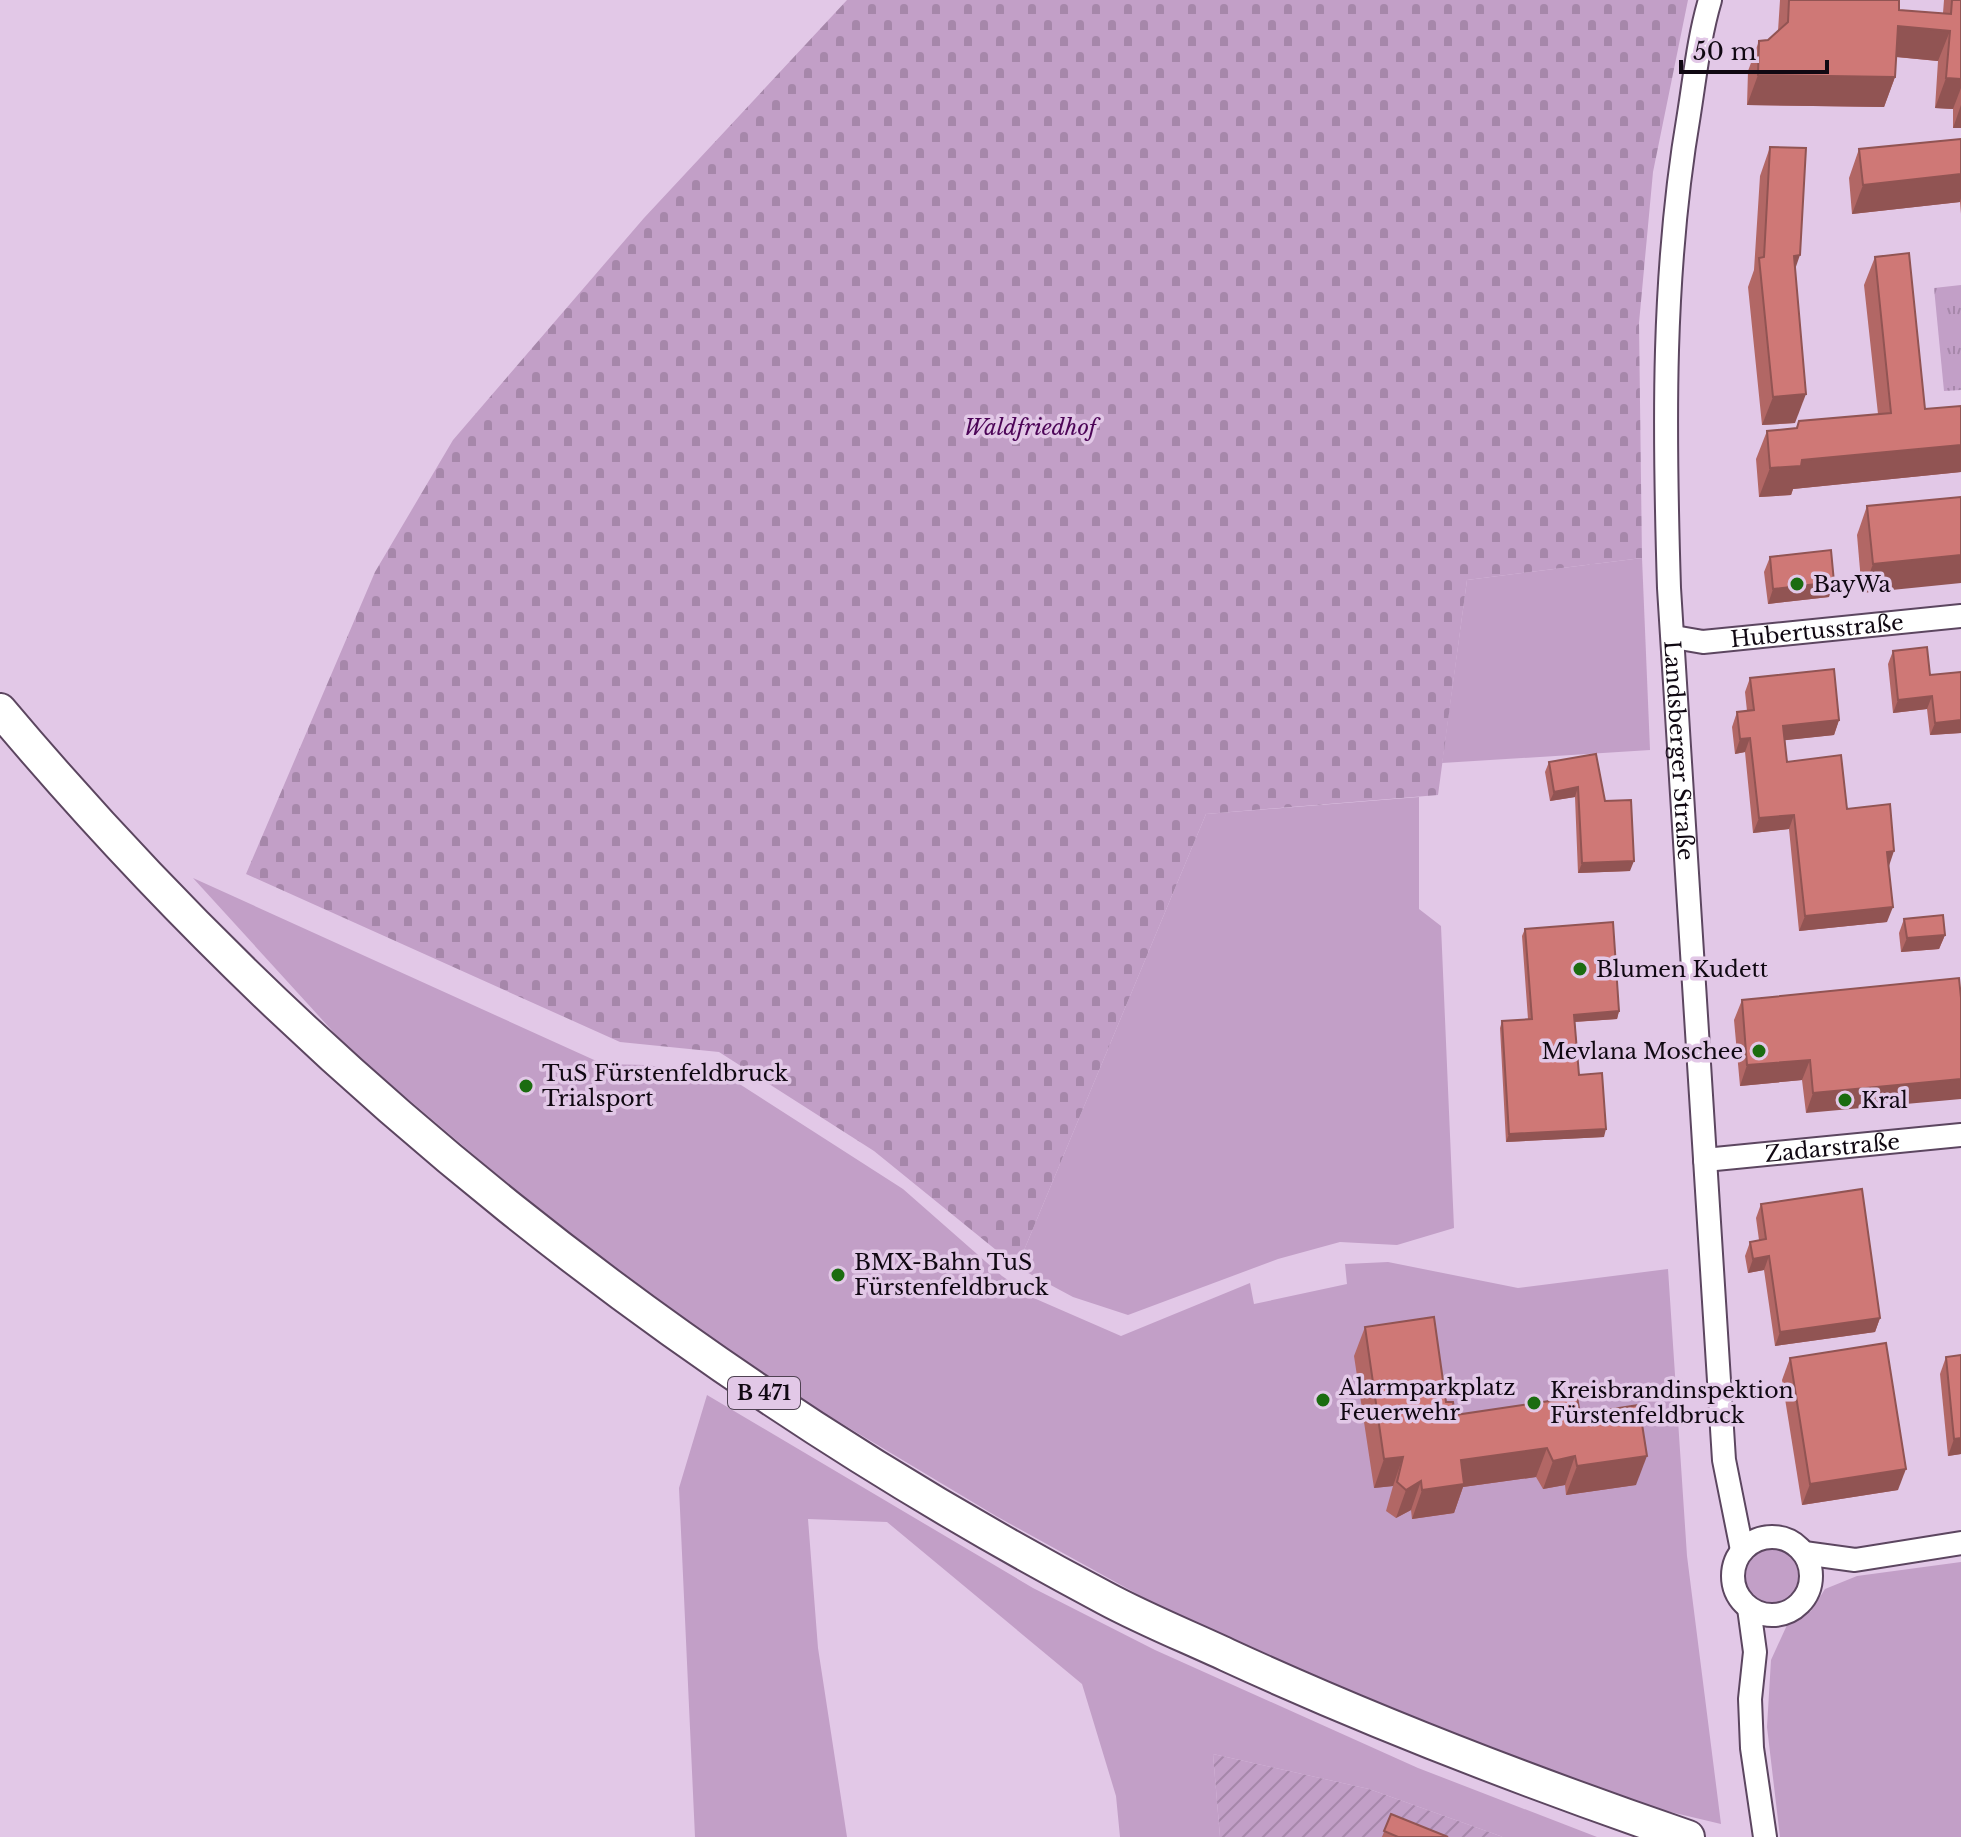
<svg xmlns="http://www.w3.org/2000/svg" width="1961" height="1837" viewBox="0 0 1961 1837" font-family="'Libre Baskerville',serif">
	<style>
		.grass { fill: #c29fc7 }
		.cemetery { fill: url(#cemetery-stones) }
		.park { fill: url(#park-tufts) }
		.garden { fill: url(#garden-furrows) }
		.lines { fill: none; stroke-linecap: round; stroke-linejoin: round }
		.minor-casing { stroke: #5c4660; stroke-width: 26 }
		.highway-casing { stroke: #5c4660; stroke-width: 36 }
		.minor { stroke: #fff; stroke-width: 22 }
		.highway { stroke: #fff; stroke-width: 32 }
		.wall { fill: #b26765 }
		.shaded-wall { fill: #915453 }
		.building { fill: #cf7876; stroke: #915453; stroke-width: 2 }
		.poi-dot { fill: #1b6c10; stroke: #e2c8e7; stroke-width: 3 }
		.labels { text-anchor: middle; stroke-width: 7; stroke-linejoin: round; paint-order: stroke }
		.shield { fill: #e2c8e7; stroke: #4f4252; stroke-width: 2 }
		.shield-label { font-size: 20px; font-weight: bold; fill: #100812 }
		.park-label { font-size: 22px; font-style: italic; fill: #4c0457; stroke: #e2c8e7 }
		.poi-label { font-size: 22px; fill: #100812; stroke: #e2c8e7; text-anchor: start }
		.street-label { font-size: 22px; fill: #100812; stroke: #e2c8e7 }
	</style>
	<defs>
		<pattern id="cemetery-stones" width="16" height="16" patternUnits="userSpaceOnUse" patternTransform="scale(2)"><rect width="16" height="16" fill="#c29fc7"/><path d="M2 7V4a2 2 0 0 1 4 0v3zM10 15v-3a2 2 0 0 1 4 0v3z" fill="#a687aa"/></pattern>
		<pattern id="park-tufts" width="24" height="20" patternUnits="userSpaceOnUse" patternTransform="scale(2)"><rect width="24" height="20" fill="#c29fc7"/><path d="M3 7l-1-3M5 7V3M7 7l1-3M15 17l-1-3M17 17v-4M19 17l1-3" fill="none" stroke="#a687aa"/></pattern>
		<pattern id="garden-furrows" width="10" height="10" patternUnits="userSpaceOnUse" patternTransform="scale(2)"><rect width="10" height="10" fill="#c29fc7"/><path d="M-1 1l2-2M0 10L10 0M9 11l2-2" fill="none" stroke="#a687aa"/></pattern>
	</defs>
	<rect width="100%" height="100%" fill="#e2c8e7"/>
	<!-- grass -->
	<g class="grass">
		<path d="M1642 558 1650 750 1442 763 1467 580Z"/>
		<path d="M1419 797V909L1441 926 1454 1228 1397 1245 1340 1242 1278 1259 1128 1315 1073 1297 1017 1267 1206 814Z"/>
		<path d="M193 878 603 1064 646 1065 727 1076 903 1189 1002 1276 1036 1299 1121 1336 1250 1283 1254 1304 1347 1284 1345 1264 1388 1262 1518 1288 1668 1269 1687 1556 1721 1824 1599 1795 1213 1636 996 1516 789 1392 594 1257 348 1048Z"/>
		<path d="M707 1395 1033 1588 1155 1650 1418 1768 1597 1837H1503L1369 1789 1213 1754 1220 1837H1120L1116 1796 1082 1684 887 1522 808 1519 818 1648 847 1837H695L679 1488Z"/>
		<circle cx="1772" cy="1576" r="27"/>
		<path d="M1961 1562V1837H1780L1767 1727 1771 1660 1787 1625 1811 1611 1825 1589 1857 1576Z"/>
	</g>
	<!-- cemetery -->
	<path class="cemetery" d="M847 0H1688L1653 172 1639 323 1642 558 1467 580 1438 795 1206 814 1017 1267 874 1151 719 1052 620 1042 246 874 375 572 453 440 644 218Z"/>
	<!-- park -->
	<path class="park" d="M1961 285V390L1944 391 1934 288Z"/>
	<!-- garden -->
	<path class="garden" d="M1213 1754 1369 1789 1503 1837H1220Z"/>
	<g class="lines">
		<defs>
			<g id="minor">
				<path id="s1" d="M1710 0C1699 37 1695 76 1689 114 1662 272 1664 428 1669 588L1724 1460 1742 1550"/>
				<path id="s2" d="M1674 637 1703 642 1961 616"/>
				<path id="s3" d="M1705 1160 1961 1135"/>
				<circle cx="1772" cy="1576" r="39"/>
				<path d="M1804 1553 1855 1560 1961 1543"/>
				<path d="M1749 1608 1755 1652 1750 1699 1752 1748 1765 1837"/>
			</g>
			<path id="highway" d="M0 710C309 1077 682 1374 1105 1598 1144 1619 1186 1636 1227 1655 1377 1724 1531 1783 1688 1837"/>
		</defs>
		<!-- minor casing -->
		<use href="#minor" class="minor-casing"/>
		<!-- highway casing -->
		<use href="#highway" class="highway-casing"/>
		<!-- minor -->
		<use href="#minor" class="minor"/>
		<!-- highway -->
		<use href="#highway" class="highway"/>
	</g>
	<!-- wall -->
	<g class="wall">
		<path d="M1780 0H1899V10L1943 13 1944 0H1961V128H1953V109L1935 108 1938 61 1896 57 1895 77 1884 107 1747 105 1748 71 1759 41 1768 40 1778 31Z"/>
		<path d="M1961 139V214L1960 202 1852 214 1849 178 1859 149Z"/>
		<path d="M1770 147 1795 269V423L1762 425 1748 287 1754 270 1760 176Z"/>
		<path d="M1875 257 1925 409 1961 406V472L1793 489 1791 495 1759 497 1756 459 1767 431 1796 428 1799 421 1878 414 1864 285Z"/>
		<path d="M1961 497 1862 593 1857 535 1867 506Z"/>
		<path d="M1770 557 1829 597 1768 604 1764 572Z"/>
		<path d="M1893 651 1930 675 1961 672V733L1930 735 1927 709 1893 713 1888 664Z"/>
		<path d="M1750 678 1839 720 1834 735 1785 740 1787 762 1847 809 1889 866 1887 922 1799 931 1789 829 1753 833 1745 752 1735 754 1732 727 1737 712 1747 711 1745 692Z"/>
		<path d="M1549 762 1605 801 1630 871 1578 873 1575 797 1550 801 1545 772Z"/>
		<path d="M1904 919 1945 935 1939 949 1901 952 1899 933Z"/>
		<path d="M1525 929 1619 1011 1617 1019 1575 1022 1579 1075 1604 1137 1506 1142 1500 1028 1502 1021 1528 1019 1522 936Z"/>
		<path d="M1959 978 1806 1113 1802 1080 1740 1086 1734 1020 1742 1000Z"/>
		<path d="M1761 1204 1880 1318 1875 1332 1775 1346 1764 1270 1748 1273 1745 1256 1750 1242 1759 1240 1756 1218Z"/>
		<path d="M1365 1327 1455 1415 1580 1414 1636 1485 1566 1495 1565 1485 1543 1489 1536 1477 1463 1487 1454 1513 1412 1519 1411 1510 1396 1518 1386 1511 1393 1486 1374 1488 1354 1356Z"/>
		<path d="M1946 1357 1961 1454 1948 1456 1940 1374Z"/>
		<path d="M1790 1358 1898 1490 1802 1505 1782 1380Z"/>
		<path d="M1391 1814 1448 1837H1382Z"/>
	</g>
	<!-- shaded-wall -->
	<g class="shaded-wall">
		<path d="M1898 26 1950 31 1938 61 1887 56Z"/>
		<path d="M1758 75 1895 77 1884 107 1747 105Z"/>
		<path d="M1946 78 1961 79V88L1953 109 1935 108Z"/>
		<path d="M1961 105V128H1953Z"/>
		<path d="M1961 174V198L1960 202 1852 214 1863 185Z"/>
		<path d="M1800 255 1790 284 1794 256Z"/>
		<path d="M1806 394 1795 423 1762 425 1773 397Z"/>
		<path d="M1961 445V472L1793 489 1791 495 1759 497 1770 468 1802 460Z"/>
		<path d="M1961 555V583L1862 593 1873 564Z"/>
		<path d="M1834 582 1829 597 1768 604 1773 589Z"/>
		<path d="M1932 696 1927 709 1893 713 1898 700Z"/>
		<path d="M1839 720 1834 735 1778 741 1783 726Z"/>
		<path d="M1961 720V733L1930 735 1935 723Z"/>
		<path d="M1750 738 1745 752 1735 754 1740 739Z"/>
		<path d="M1578 787 1575 797 1550 801 1554 792Z"/>
		<path d="M1794 815 1789 829 1753 833 1759 818Z"/>
		<path d="M1894 851 1889 866 1887 852Z"/>
		<path d="M1634 861 1630 871 1578 873 1582 863Z"/>
		<path d="M1893 907 1887 922 1799 931 1805 916Z"/>
		<path d="M1945 935 1939 949 1901 952 1907 938Z"/>
		<path d="M1619 1011 1617 1019 1572 1022 1574 1015Z"/>
		<path d="M1810 1060 1802 1080 1740 1086 1747 1065Z"/>
		<path d="M1961 1079V1099L1806 1113 1813 1093Z"/>
		<path d="M1606 1129 1604 1137 1506 1142 1509 1134Z"/>
		<path d="M1769 1256 1764 1270 1748 1273 1753 1259Z"/>
		<path d="M1880 1318 1875 1332 1775 1346 1780 1332Z"/>
		<path d="M1961 1438V1454L1948 1456 1954 1439Z"/>
		<path d="M1547 1448 1536 1477 1463 1487 1454 1513 1412 1519 1422 1490 1461 1460Z"/>
		<path d="M1575 1456 1565 1485 1543 1489 1553 1461Z"/>
		<path d="M1647 1456 1636 1485 1566 1495 1577 1466Z"/>
		<path d="M1403 1457 1393 1486 1374 1488 1384 1459Z"/>
		<path d="M1906 1469 1898 1490 1802 1505 1810 1484Z"/>
		<path d="M1421 1481 1411 1510 1396 1518 1406 1490Z"/>
	</g>
	<!-- building -->
	<g class="building">
		<path d="M1789 0H1899V10L1951 14 1952 0H1961V79L1946 78 1950 31 1898 26 1895 77 1758 75 1759 41 1768 40 1788 22Z"/>
		<path d="M1961 139V174L1863 185 1859 149Z"/>
		<path d="M1770 147 1806 148 1800 255 1794 256 1806 394 1773 397 1759 258 1764 257Z"/>
		<path d="M1909 253 1925 409 1961 406V445L1802 460 1801 466 1770 468 1767 431 1797 428 1799 421 1891 413 1875 257Z"/>
		<path d="M1961 497V555L1873 564 1867 506Z"/>
		<path d="M1831 550 1834 582 1773 589 1770 557Z"/>
		<path d="M1927 647 1930 675 1961 672V720L1935 723 1932 696 1898 700 1893 651Z"/>
		<path d="M1834 669 1839 720 1783 726 1787 762 1841 755 1847 809 1890 804 1894 851 1887 852 1893 907 1805 916 1794 815 1759 818 1750 738 1740 739 1737 712 1754 710 1750 678Z"/>
		<path d="M1596 754 1605 801 1631 800 1634 861 1582 863 1578 787 1554 792 1549 762Z"/>
		<path d="M1943 915 1945 935 1907 938 1904 919Z"/>
		<path d="M1613 922 1619 1011 1574 1015 1579 1075 1602 1073 1606 1129 1509 1134 1502 1021 1532 1019 1525 929Z"/>
		<path d="M1959 978 1961 998V1079L1813 1093 1810 1060 1747 1065 1742 1000Z"/>
		<path d="M1862 1189 1880 1318 1780 1332 1769 1256 1753 1259 1750 1242 1766 1239 1761 1204Z"/>
		<path d="M1434 1317 1446 1402H1453L1455 1415 1577 1397 1580 1414 1639 1405 1647 1456 1577 1466 1575 1456 1553 1461 1547 1448 1461 1460 1464 1484 1422 1490 1421 1481 1406 1490 1397 1482 1403 1457 1384 1459 1365 1327Z"/>
		<path d="M1886 1343 1906 1469 1810 1484 1790 1358Z"/>
		<path d="M1961 1355V1438L1954 1439 1946 1357Z"/>
		<path d="M1391 1814 1448 1837H1398L1384 1831Z"/>
	</g>
	<!-- markers -->
	<g class="poi-dot">
		<circle cx="1797" cy="584" r="8"/>
		<circle cx="1580" cy="969" r="8"/>
		<circle cx="1759" cy="1051" r="8"/>
		<circle cx="526" cy="1086" r="8"/>
		<circle cx="1845" cy="1100" r="8"/>
		<circle cx="838" cy="1275" r="8"/>
		<circle cx="1323" cy="1400" r="8"/>
		<circle cx="1534" cy="1403" r="8"/>
	</g>
	<g class="labels">
		<!-- shield labels -->
		<rect class="shield" x="728" y="1377" width="72" height="32" rx="6"/>
		<g class="shield-label">
			<text x="764" y="1400">B 471</text>
		</g>
		<!-- park labels -->
		<g class="park-label">
			<text x="1030" y="435">Waldfriedhof</text>
		</g>
		<!-- poi labels -->
		<g class="poi-label">
			<text x="1813" y="592">BayWa</text>
			<text x="1596" y="977">Blumen Kudett</text>
			<text x="1743" y="1059" text-anchor="end">Mevlana Moschee</text>
			<text x="542" y="1081">TuS Fürstenfeldbruck<tspan x="542" dy="25">Trialsport</tspan></text>
			<text x="1861" y="1108">Kral</text>
			<text x="854" y="1270">BMX-Bahn TuS<tspan x="854" dy="25">Fürstenfeldbruck</tspan></text>
			<text x="1339" y="1395">Alarmparkplatz<tspan x="1339" dy="25">Feuerwehr</tspan></text>
			<text x="1550" y="1398">Kreisbrandinspektion<tspan x="1550" dy="25">Fürstenfeldbruck</tspan></text>
		</g>
		<!-- street labels -->
		<g class="street-label">
			<text dy="8" stroke="none"><textPath href="#s2" startOffset="144">Hubertusstraße</textPath></text>
			<text dy="8" stroke="none"><textPath href="#s1" startOffset="754">Landsberger Straße</textPath></text>
			<text dy="8" stroke="none"><textPath href="#s3" startOffset="128">Zadarstraße</textPath></text>
		</g>
	</g>
	<!-- scale -->
	<path d="M1681 60v12h146v-12" fill="none" stroke="#100812" stroke-width="4"/>
	<text x="1693" y="60" font-size="24" fill="#100812" stroke="#e2c8e7" stroke-width="6" paint-order="stroke">50 m</text>
</svg>
